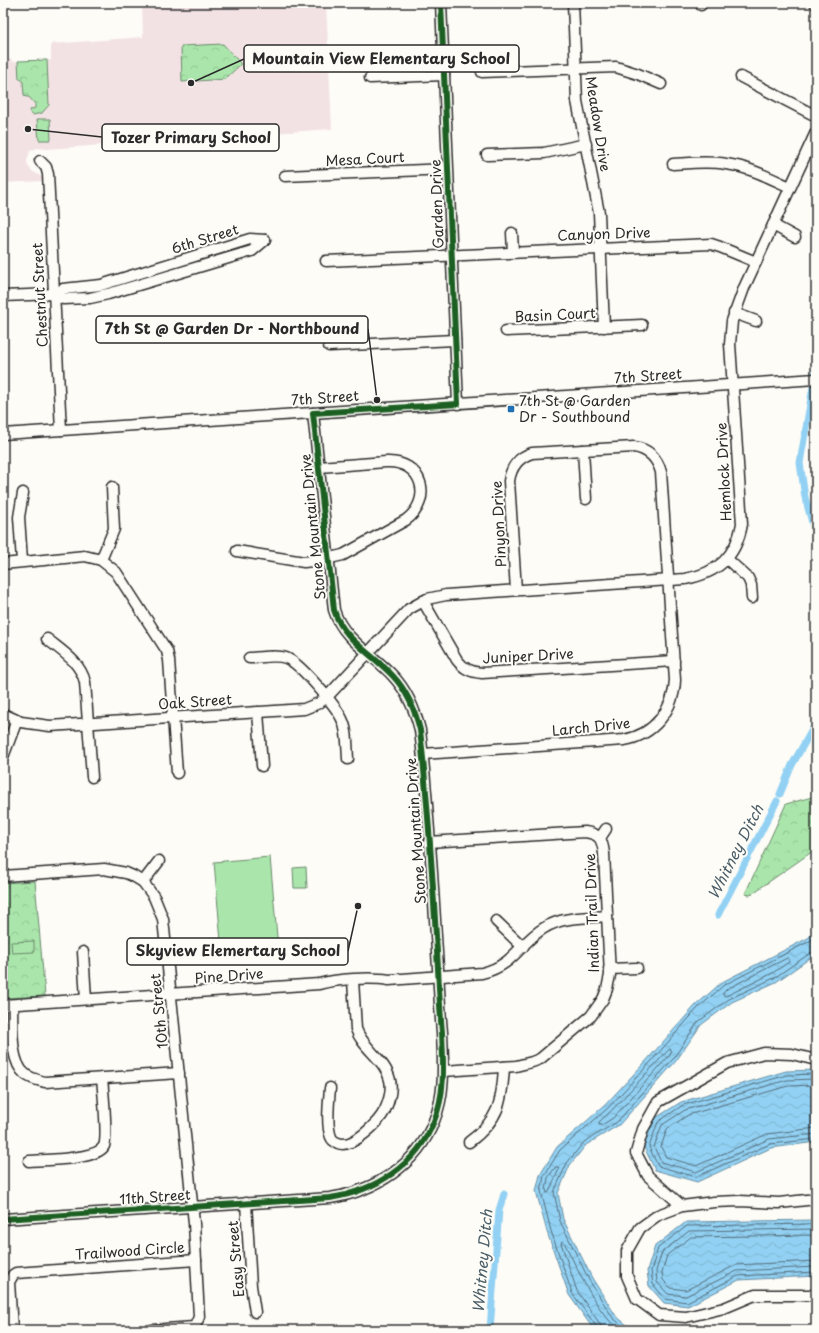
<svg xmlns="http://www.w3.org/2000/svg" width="819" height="1333" viewBox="0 0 819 1333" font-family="'Playpen Sans',sans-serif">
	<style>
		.built { fill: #f3e2e4 }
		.park { fill: url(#park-crowns); stroke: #6a886b }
		.garden { fill: #aae6ab; stroke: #6a886b }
		.water { fill: url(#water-waves); stroke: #698fa3 }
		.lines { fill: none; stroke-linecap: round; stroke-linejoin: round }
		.shore { stroke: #546d7b; stroke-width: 1 }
		.canal { stroke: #92d1f3; stroke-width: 7 }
		.minor-casing { stroke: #2b2b2b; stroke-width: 13 }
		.minor { stroke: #fdfcf7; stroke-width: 10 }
		.cycleway-casing { stroke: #fdfcf7; stroke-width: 8 }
		.cycleway { stroke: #1b5e20; stroke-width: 6 }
		.poi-dot { fill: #1f6fb2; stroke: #fdfcf7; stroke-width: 1.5 }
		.labels { text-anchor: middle; stroke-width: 4; stroke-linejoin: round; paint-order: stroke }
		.street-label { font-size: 14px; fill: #2b2b2b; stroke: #fdfcf7 }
		.poi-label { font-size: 14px; fill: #2b2b2b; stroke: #fdfcf7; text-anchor: start }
		.water-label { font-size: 15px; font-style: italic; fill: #4a5d67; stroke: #fdfcf7 }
		.leader { fill: none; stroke: #2b2b2b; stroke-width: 1.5 }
		.callout-dot { fill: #2b2b2b; stroke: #fdfcf7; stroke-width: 1.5 }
		.callout { fill: #fdfcf7; stroke: #2b2b2b; stroke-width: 1.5 }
		.callout-label { font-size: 15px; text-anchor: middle; font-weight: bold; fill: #2b2b2b }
	</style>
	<defs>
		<pattern id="park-crowns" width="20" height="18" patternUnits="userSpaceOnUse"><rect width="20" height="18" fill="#aae6ab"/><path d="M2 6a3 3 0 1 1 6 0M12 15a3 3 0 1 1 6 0" fill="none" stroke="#92c593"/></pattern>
		<pattern id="water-waves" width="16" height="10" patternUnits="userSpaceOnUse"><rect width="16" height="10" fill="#92d1f3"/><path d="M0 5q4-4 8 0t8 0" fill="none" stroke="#7eb4d0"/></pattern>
	</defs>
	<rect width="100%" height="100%" fill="#fdfcf7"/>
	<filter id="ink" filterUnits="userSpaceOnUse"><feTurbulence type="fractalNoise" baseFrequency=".025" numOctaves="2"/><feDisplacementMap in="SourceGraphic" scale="8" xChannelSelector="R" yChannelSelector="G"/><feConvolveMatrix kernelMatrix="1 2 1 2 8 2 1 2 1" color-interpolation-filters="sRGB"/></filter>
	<g filter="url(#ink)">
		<!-- built -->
		<path class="built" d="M142 3H326L332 129 47 149 37 148 30 151 27 161 28 166 32 171 42 177 43 181 3 183V60L11 59 13 62 51 60V44L143 37Z"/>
		<!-- park -->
		<g class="park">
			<path d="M223 44 241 64 225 79 182 82 181 46Z"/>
			<path d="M47 60 49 105 42 113 33 115 30 113V110L35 108V104L29 97H26L24 95 23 82 21 79H19L18 61Z"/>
			<path d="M816 796V849L750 895 745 894 786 804Z"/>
			<path d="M35 881 45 996 3 998V883Z"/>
		</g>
		<!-- garden -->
		<g class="garden">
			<path d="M37 119H50L51 140H39Z"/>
			<path d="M270 857 278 948 222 953 214 862Z"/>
			<path d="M306 867 307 888H294L293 868Z"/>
			<path d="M34 941V952L12 953 11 942Z"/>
		</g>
		<!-- water -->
		<g class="water">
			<path d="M816 931V954L776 982 732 1002 701 1025 676 1061 619 1125 586 1145 570 1165 558 1193 563 1219 592 1278 616 1316 633 1330H594L569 1295 547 1232 536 1191 540 1175 557 1147 605 1105 646 1061 695 1006 722 982 808 938Z"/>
			<path d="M816 1070V1142L771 1148 697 1182 655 1170 644 1147 654 1119 681 1102 786 1071Z"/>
			<path d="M816 1220V1276L739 1280 688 1306 664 1303 649 1286 647 1271 655 1246 686 1222Z"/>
		</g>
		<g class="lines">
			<!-- shore -->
			<g class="shore">
				<path d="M788 958 789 960V962L771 974 726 996 723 995V993L727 989Z"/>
				<path d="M670 1049 672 1051 669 1056 613 1118 602 1125H599V1122L611 1111Z"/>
				<path d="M816 1074 787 1075 683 1105 658 1122 649 1147 658 1166 696 1177 770 1144 816 1139"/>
				<path d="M816 1079 787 1080 685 1110 662 1125 654 1147 661 1162 696 1172 769 1139 816 1134"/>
				<path d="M816 1085 788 1086 688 1115 667 1129 661 1147 666 1157 696 1166 767 1134 816 1128"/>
				<path d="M556 1167H558L559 1169 549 1192 547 1193 546 1190 548 1178Z"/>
				<path d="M816 1224 687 1226 658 1248 651 1271 653 1284 665 1299 687 1302 738 1276 816 1272"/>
				<path d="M816 1229 689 1231 662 1252 656 1271 657 1282 668 1294 686 1296 737 1271 816 1267"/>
				<path d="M816 1235 691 1237 667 1255 662 1273 663 1280 671 1288 686 1290 736 1265 816 1261"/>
				<path d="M597 1330 596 1326 572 1293 551 1231 541 1191 544 1176 560 1150 608 1108 649 1064 697 1009 724 985 810 941 816 936"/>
				<path d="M602 1330 600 1324 577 1291 561 1243 562 1241 564 1242C578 1270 595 1310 619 1330"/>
				<path d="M627 1330 613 1318 589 1280 560 1221 554 1192 567 1163 584 1142 617 1122 673 1059 698 1022 729 999 774 978 812 952 816 951"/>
			</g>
			<!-- canal -->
			<g class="canal">
				<path d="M816 369 800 463 805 497 816 537"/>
				<path d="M780 794 792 765 816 723"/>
				<path d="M718 915 777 801"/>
				<path d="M490 1330 499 1210 504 1194"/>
			</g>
			<defs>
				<g id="minor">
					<path d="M441 3 458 404"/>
					<path d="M573 3 577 101 599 213 604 327"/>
					<path d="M701 3V5"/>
					<path d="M815 3 816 4"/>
					<path d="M482 72 616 67 638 74 661 84"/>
					<path d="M741 77 816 116"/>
					<path d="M370 78 444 75"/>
					<path d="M487 155 544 153 586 144"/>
					<path d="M40 161 46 167 48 174 61 430"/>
					<path d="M673 164C691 163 709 161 726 164 749 167 770 178 790 187"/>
					<path d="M285 176 447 169"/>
					<path d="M773 225 795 237"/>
					<path d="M512 233 513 252"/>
					<path d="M326 261 711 244 720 247 756 262"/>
					<path d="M54 294 63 299 90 298 108 294 252 251 265 240"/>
					<path d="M3 296 54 294 63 289 101 285 250 239 265 240"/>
					<path d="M734 313 756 321"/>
					<path d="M506 331 642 325"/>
					<path d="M329 346 455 340"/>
					<path d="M3 434 816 379"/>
					<path d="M583 450 586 499"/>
					<path d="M237 551 304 562 321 560 343 555 406 520C434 499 422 460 386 462L319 467"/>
					<path d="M727 559 748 578 751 585 752 598"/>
					<path d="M101 560 114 529 112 487"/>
					<path d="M22 561 19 517 23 493"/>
					<path d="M3 564 85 556 101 560 116 572 167 651 169 660 177 773"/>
					<path d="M423 601 457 660C464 669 471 672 482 673L674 661"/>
					<path d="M47 639C63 652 80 662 85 682L92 777"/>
					<path d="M249 658C260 658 275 654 286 658 299 662 336 706 342 719 348 731 347 746 348 759"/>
					<path d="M258 712 262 766"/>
					<path d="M3 714 21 722 50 726 304 709 319 703 326 698 409 609 427 599 446 595 685 579C718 573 736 557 742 524L730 344 732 321 744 288 816 132"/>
					<path d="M423 754 624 740C654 735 674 709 675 680L661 472C657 458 648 449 634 447L532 453C519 457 511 467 509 481L516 590"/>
					<path d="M3 757 17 720"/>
					<path d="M600 838 606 829"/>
					<path d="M429 842 585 832C600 834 602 839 604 853L610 975 607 989 603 999 591 1016 540 1059 532 1062 516 1066 444 1071"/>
					<path d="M3 876 104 869 126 873 133 876 143 882 154 897 163 919 194 1223 199 1317 196 1324 194 1327 152 1330"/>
					<path d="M143 882 159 861"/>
					<path d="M496 921 523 947"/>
					<path d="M83 952 86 999"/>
					<path d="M609 969 637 968"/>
					<path d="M3 1005 319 984C336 979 371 977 389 980L482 973C515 965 519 943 544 928 563 916 586 918 607 916"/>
					<path d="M12 1005C13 1024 9 1061 25 1074 31 1079 38 1080 45 1082L179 1073"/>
					<path d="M330 1088C329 1101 326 1125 331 1137 332 1140 335 1142 338 1143 353 1149 379 1122 385 1110 389 1101 392 1089 390 1080 385 1059 363 1049 356 1029L353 980"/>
					<path d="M469 1142C499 1120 502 1102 504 1067"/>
					<path d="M29 1161C44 1160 97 1160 104 1146 108 1137 103 1091 102 1078"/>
					<path d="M816 1199 779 1203 740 1201 714 1202 682 1206 658 1215 640 1228 627 1251V1276L637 1299 659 1315 686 1317 724 1308 755 1295H816"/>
					<path d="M246 1203 251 1286 255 1312"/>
					<path d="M682 1206 648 1176 636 1153 643 1129 658 1102 727 1063 764 1053 792 1054 816 1060"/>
					<path d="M3 1219 330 1198C375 1191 417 1165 434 1121 446 1092 443 1062 442 1032 440 1011 439 989 438 968 433 889 429 809 420 730 415 710 408 692 393 676 373 654 343 640 334 610L313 413"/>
					<path d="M12 1330 9 1282 13 1275 16 1273 196 1260"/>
				</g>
			</defs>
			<!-- minor casing -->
			<use href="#minor" class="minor-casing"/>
			<!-- minor -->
			<use href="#minor" class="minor"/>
			<defs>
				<path id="cycleway" d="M3 1219 330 1198C375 1191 417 1165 434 1121 446 1092 443 1062 442 1032 440 1011 439 989 438 968 433 889 429 809 420 730 415 710 408 692 393 676 373 654 343 640 334 610L313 413 458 404 441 3"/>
			</defs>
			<!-- cycleway casing -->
			<use href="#cycleway" class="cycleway-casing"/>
			<!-- cycleway -->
			<use href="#cycleway" class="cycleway"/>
		</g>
	</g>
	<!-- markers -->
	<rect class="poi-dot" x="507" y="405" width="8" height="8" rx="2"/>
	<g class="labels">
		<!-- street labels -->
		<g class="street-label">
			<text transform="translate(598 124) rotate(81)" y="5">Meadow Drive</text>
			<text transform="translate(365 159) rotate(-3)" y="5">Mesa Court</text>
			<text transform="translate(437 204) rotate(-92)" y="5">Garden Drive</text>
			<text transform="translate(604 234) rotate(-2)" y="5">Canyon Drive</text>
			<text transform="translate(205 239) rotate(-17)" y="5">6th Street</text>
			<text transform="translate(40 295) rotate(-93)" y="5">Chestnut Street</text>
			<text transform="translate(555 315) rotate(-3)" y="5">Basin Court</text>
			<text transform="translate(648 376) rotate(-4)" y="5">7th Street</text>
			<text transform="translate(325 398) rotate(-4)" y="5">7th Street</text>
			<text transform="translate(724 472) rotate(-93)" y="5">Hemlock Drive</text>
			<text transform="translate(499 524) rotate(-93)" y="5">Pinyon Drive</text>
			<text transform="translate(313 527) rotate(-96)" y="5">Stone Mountain Drive</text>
			<text transform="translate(528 656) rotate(-3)" y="5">Juniper Drive</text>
			<text transform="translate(195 702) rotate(-4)" y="5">Oak Street</text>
			<text transform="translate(591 727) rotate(-6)" y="5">Larch Drive</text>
			<text transform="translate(416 831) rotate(-94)" y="5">Stone Mountain Drive</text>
			<text transform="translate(592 913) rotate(-92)" y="5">Indian Trail Drive</text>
			<text transform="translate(229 976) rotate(-4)" y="5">Pine Drive</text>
			<text transform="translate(159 1011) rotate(-96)" y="5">10th Street</text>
			<text transform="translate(155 1197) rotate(-4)" y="5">11th Street</text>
			<text transform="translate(130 1251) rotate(-4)" y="5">Trailwood Circle</text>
			<text transform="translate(236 1259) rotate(-95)" y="5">Easy Street</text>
		</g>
		<!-- poi labels -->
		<g class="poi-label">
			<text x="519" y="406">7th St @ Garden<tspan x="519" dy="16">Dr - Southbound</tspan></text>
		</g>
		<!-- water labels -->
		<g class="water-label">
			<text transform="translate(736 852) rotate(-63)" y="5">Whitney Ditch</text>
			<text transform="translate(483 1261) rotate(-85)" y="5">Whitney Ditch</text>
		</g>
	</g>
	<!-- callouts -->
	<path class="leader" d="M191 83L244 59M28 129L102 137M377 400L368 329M358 906L348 951"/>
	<g class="callout-dot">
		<circle cx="191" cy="83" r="4"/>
		<circle cx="28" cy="129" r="4"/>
		<circle cx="377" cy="400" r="4"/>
		<circle cx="358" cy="906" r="4"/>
	</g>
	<g class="callout">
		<rect x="244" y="45" width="275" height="27" rx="4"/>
		<rect x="102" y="124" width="177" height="27" rx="4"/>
		<rect x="96" y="316" width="272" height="27" rx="4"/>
		<rect x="127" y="938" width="221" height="27" rx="4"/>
	</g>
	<g class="callout-label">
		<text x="381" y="64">Mountain View Elementary School</text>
		<text x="191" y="143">Tozer Primary School</text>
		<text x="232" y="334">7th St @ Garden Dr - Northbound</text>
		<text x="238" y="956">Skyview Elemertary School</text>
	</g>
	<!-- margin -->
	<rect width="819" height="1333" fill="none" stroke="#fdfcf7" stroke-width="16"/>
	<rect x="8" y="8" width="803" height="1317" fill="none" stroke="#2b2b2b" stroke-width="1.5" filter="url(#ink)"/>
</svg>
